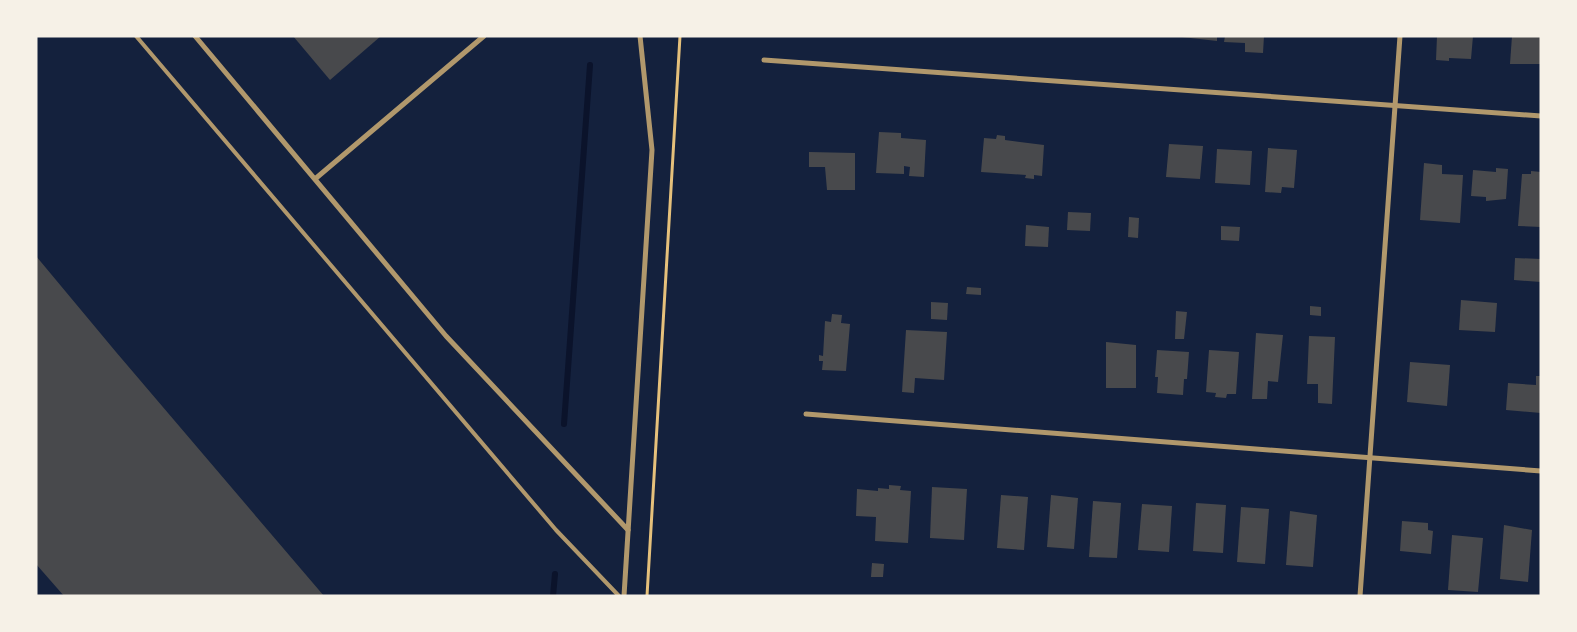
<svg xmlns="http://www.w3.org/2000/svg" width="1577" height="632" viewBox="0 0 1577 632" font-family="Roboto,sans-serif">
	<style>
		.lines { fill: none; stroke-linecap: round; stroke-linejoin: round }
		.stream { stroke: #0b132b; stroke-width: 6 }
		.building { fill: #48494c }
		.path { stroke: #e5c07b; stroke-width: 3 }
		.service { stroke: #b1986c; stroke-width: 4 }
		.minor { stroke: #b1986c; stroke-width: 5 }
	</style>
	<rect width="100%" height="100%" fill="#14213d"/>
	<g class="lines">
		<!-- stream -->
		<g class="stream">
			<path d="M564 424 590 65"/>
			<path d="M553 596 555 574"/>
		</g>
	</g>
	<!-- building -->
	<g class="building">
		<path d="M293 36H381L330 80Z"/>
		<path d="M1173 36H1217V41Z"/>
		<path d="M1225 36H1264L1263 53 1245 52V43L1224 42Z"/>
		<path d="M1437 36H1473L1471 59 1449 58V61L1436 60Z"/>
		<path d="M1512 36H1541V64H1510Z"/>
		<path d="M879 132 901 133V138L926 140 924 177 909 176 910 167 904 166V174L876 173Z"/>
		<path d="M997 135 1005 136V140L1044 145 1042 176 1034 175V179L1025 178 1026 175 981 172 984 138 996 139Z"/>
		<path d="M1169 144 1203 146 1200 179 1166 177Z"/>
		<path d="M1268 148 1297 150 1294 188 1282 187 1281 193 1265 192Z"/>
		<path d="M1217 149 1252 151 1250 185 1215 183Z"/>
		<path d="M809 152 855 153V190H827L825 167H809Z"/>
		<path d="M1424 163 1442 165V174L1463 175 1460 223 1420 220Z"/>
		<path d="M1496 168 1508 169 1506 199 1486 201V197L1471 196 1473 170 1496 172Z"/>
		<path d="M1531 171 1541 172V227L1518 226 1522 174H1531Z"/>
		<path d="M1068 212 1091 213 1090 231 1067 230Z"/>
		<path d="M1129 217 1139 218 1138 238 1128 237Z"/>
		<path d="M1026 225 1049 227 1048 247 1025 246Z"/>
		<path d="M1221 226 1240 227 1239 241 1221 240Z"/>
		<path d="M36 256 116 352 324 596H64L36 564Z"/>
		<path d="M1515 258 1541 259V282L1514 280Z"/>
		<path d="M967 287 981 288V295L966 294Z"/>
		<path d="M1461 300 1497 303 1495 332 1459 330Z"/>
		<path d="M931 302 948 303 947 320 931 319Z"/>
		<path d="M1310 306 1321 307V316L1310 315Z"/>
		<path d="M1176 311 1187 312 1184 339H1175Z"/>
		<path d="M832 314 842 315 841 323 850 324 846 371 822 370 823 361H819V355L823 356 825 321 831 322Z"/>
		<path d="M906 330 947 332 944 380 915 378 914 393 902 392Z"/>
		<path d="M1256 333 1283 335 1278 382 1268 381 1267 399H1252Z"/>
		<path d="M1309 336 1335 337 1332 404 1318 403V384H1307Z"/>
		<path d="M1106 342 1136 345V388H1106Z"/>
		<path d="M1157 350 1189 352 1187 379H1184L1183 395 1157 393 1158 377H1155Z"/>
		<path d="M1209 350 1239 352 1236 394H1227L1226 398 1215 397 1216 393 1206 392Z"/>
		<path d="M1410 362 1450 365 1447 406 1407 402Z"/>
		<path d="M1536 376H1541V413L1506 410 1508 383 1536 385Z"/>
		<path d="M889 485 901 486 900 490 911 491 908 543 875 541 876 517 856 516 857 489 878 491V488L889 489Z"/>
		<path d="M932 487 967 489 964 540 930 538Z"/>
		<path d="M1001 495 1028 497 1024 550 997 548Z"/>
		<path d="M1051 495 1078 498 1074 549 1047 547Z"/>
		<path d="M1093 501 1121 503 1117 558 1089 557Z"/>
		<path d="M1196 503 1226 505 1223 553 1193 551Z"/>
		<path d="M1142 504 1172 506 1169 552 1138 550Z"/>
		<path d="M1241 507 1269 509 1265 564 1237 562Z"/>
		<path d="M1290 511 1317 515 1313 567 1286 565Z"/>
		<path d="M1402 521 1428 523V530L1433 531 1431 554 1400 551Z"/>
		<path d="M1504 525 1532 530 1528 582 1500 579Z"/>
		<path d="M1452 535 1483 538 1478 592 1448 590Z"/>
		<path d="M872 563 884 564 883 577H871Z"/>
	</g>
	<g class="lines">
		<!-- path -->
		<path class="path" d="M647 596 680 36"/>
		<!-- service -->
		<path class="service" d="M136 36 556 530 619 596"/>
		<!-- minor -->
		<g class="minor">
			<path d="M195 36 446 336 628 530"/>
			<path d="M764 60 1541 116"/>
			<path d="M315 179 484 36"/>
			<path d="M806 414 1541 471"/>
			<path d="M624 596 652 150 640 36"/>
			<path d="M1360 596 1400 36"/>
		</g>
	</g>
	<!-- border -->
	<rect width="1577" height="632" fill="none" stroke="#f6f1e7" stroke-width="75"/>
</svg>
